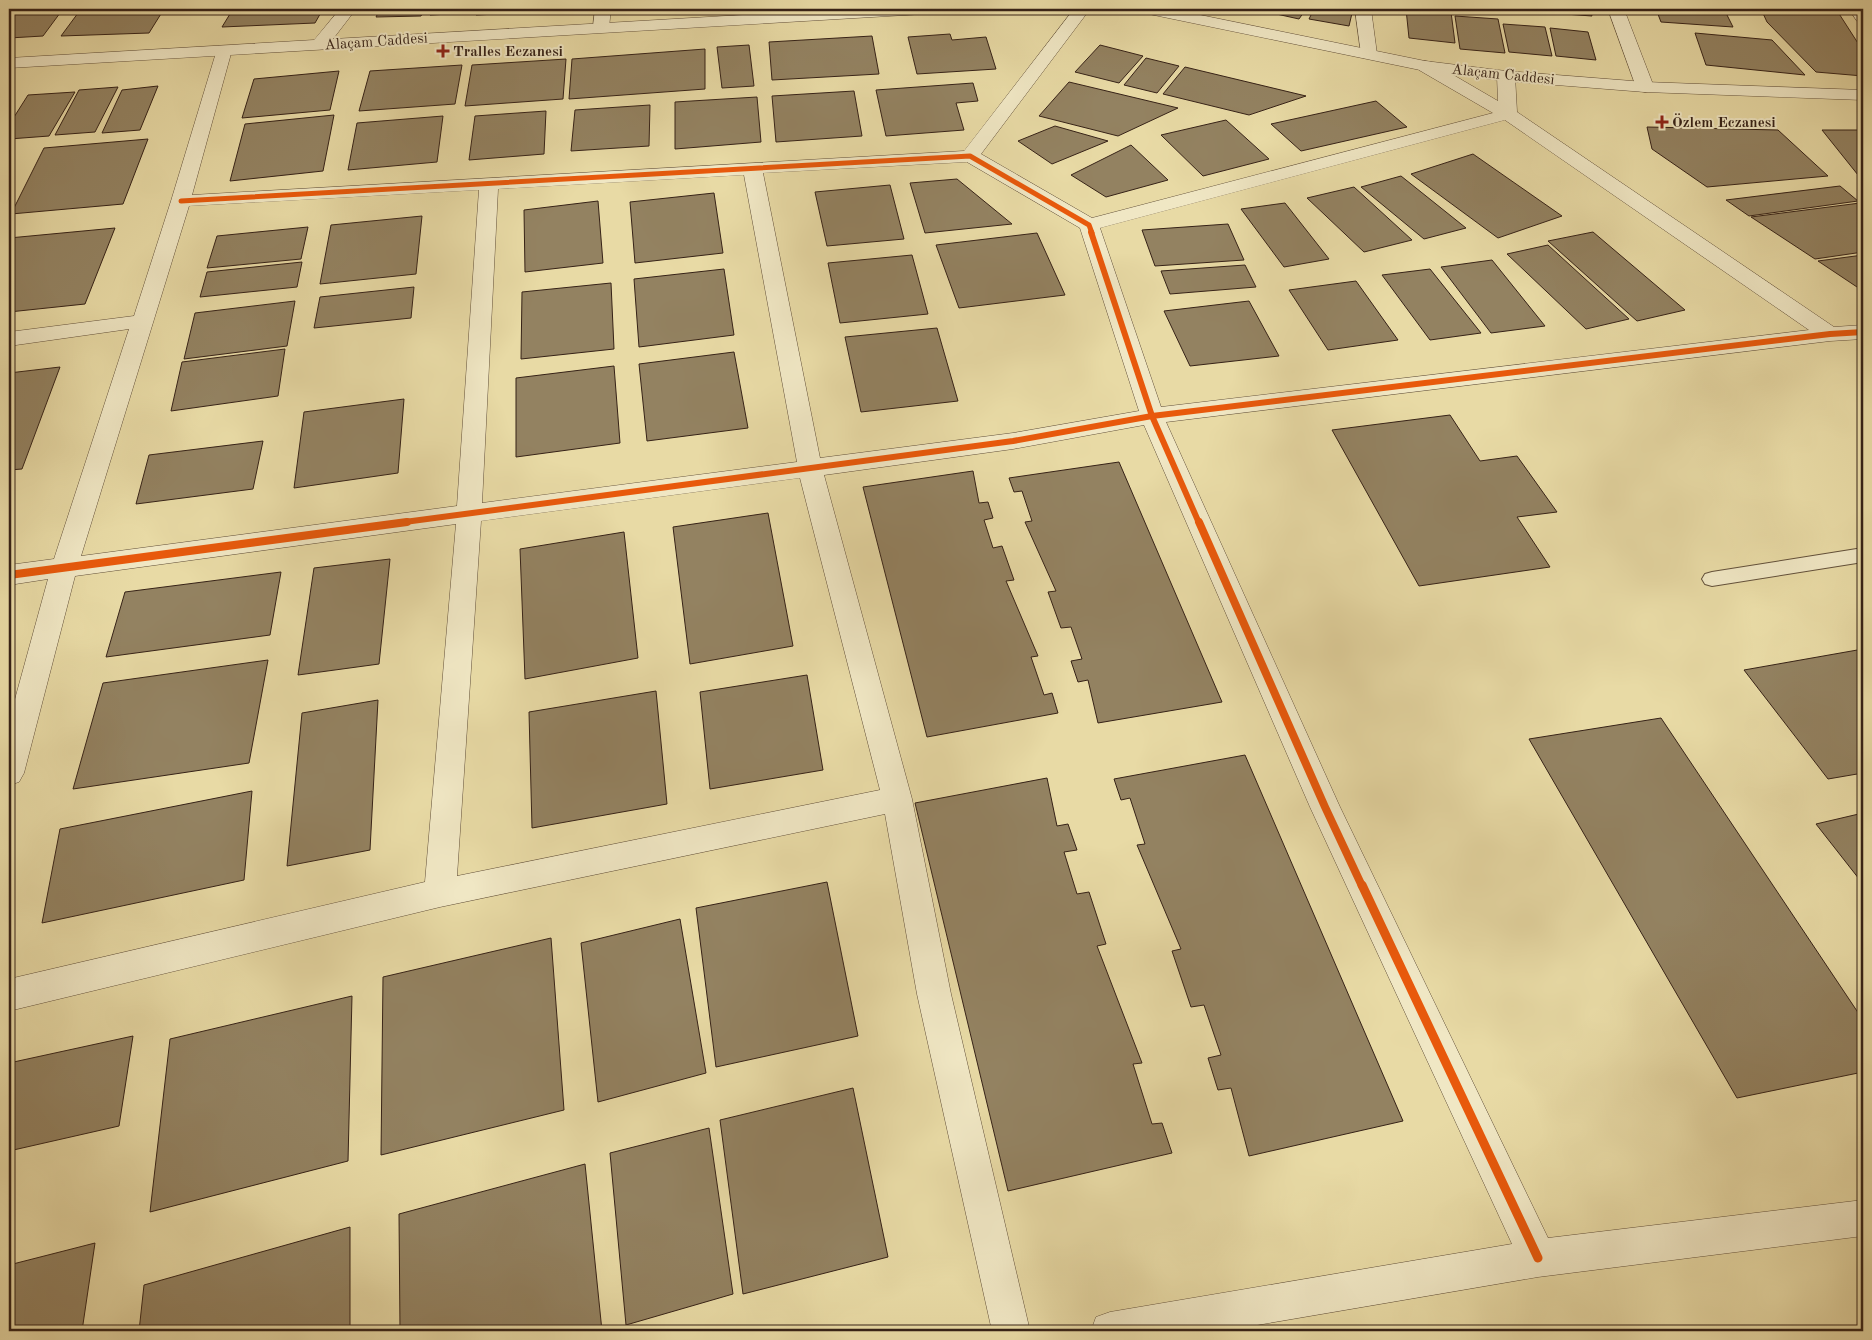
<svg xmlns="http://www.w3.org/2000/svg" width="1872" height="1340" viewBox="0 0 1872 1340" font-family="'Old Standard TT',serif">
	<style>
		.building { fill: #938261; stroke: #362217 }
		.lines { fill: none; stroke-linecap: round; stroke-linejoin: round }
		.service-casing { stroke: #62503a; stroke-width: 2 }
		.minor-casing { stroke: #62503a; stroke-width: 1 }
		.tertiary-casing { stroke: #62503a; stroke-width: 1 }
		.service { fill: #f0e7c4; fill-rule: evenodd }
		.minor { fill: #f0e7c4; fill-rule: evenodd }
		.tertiary { fill: #f0e7c4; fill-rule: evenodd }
		.cycleway-far3-casing { stroke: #f0e7c4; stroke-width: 7 }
		.cycleway-far2-casing { stroke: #f0e7c4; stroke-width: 9 }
		.cycleway-far1-casing { stroke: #f0e7c4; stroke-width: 11 }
		.cycleway-casing { stroke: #f0e7c4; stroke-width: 12 }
		.cycleway-far3 { stroke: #e8590c; stroke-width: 5 }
		.cycleway-far2 { stroke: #e8590c; stroke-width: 6 }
		.cycleway-far1 { stroke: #e8590c; stroke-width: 8 }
		.cycleway { stroke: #e8590c; stroke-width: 9 }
		.poi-dot { fill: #8f2418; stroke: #f0e7c4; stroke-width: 2 }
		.labels { text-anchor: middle; stroke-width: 4; stroke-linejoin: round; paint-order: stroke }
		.far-street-label { font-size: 15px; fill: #362217; stroke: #f0e7c4 }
		.far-poi-label { font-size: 15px; font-weight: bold; fill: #362217; stroke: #f0e7c4; text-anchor: start }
	</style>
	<rect width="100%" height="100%" fill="#e8daa5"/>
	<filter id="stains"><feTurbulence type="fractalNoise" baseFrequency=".004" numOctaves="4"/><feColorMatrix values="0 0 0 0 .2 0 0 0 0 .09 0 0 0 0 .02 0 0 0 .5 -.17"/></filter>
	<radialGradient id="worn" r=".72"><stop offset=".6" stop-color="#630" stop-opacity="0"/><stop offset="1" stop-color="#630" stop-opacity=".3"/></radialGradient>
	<!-- building -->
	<g class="building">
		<path d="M9 9H63L43 36 9 38Z"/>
		<path d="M81 9H164L149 33 61 36Z"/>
		<path d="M233 9H323L315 23 222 27Z"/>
		<path d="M380 9H425L421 16 376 17Z"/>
		<path d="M433 9H473L471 13 430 15Z"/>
		<path d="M478 9H520L519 13 476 15Z"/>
		<path d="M1254 9H1306L1299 19Z"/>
		<path d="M1314 9H1353L1349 26 1309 19Z"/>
		<path d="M1406 9 1451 12 1455 43 1409 38Z"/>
		<path d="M1509 9H1590L1592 16 1510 10Z"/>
		<path d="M1656 9 1726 13 1733 27 1661 22Z"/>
		<path d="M1761 9H1836L1863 51V76L1816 72 1767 22Z"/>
		<path d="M1455 16 1498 19 1505 53 1460 49Z"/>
		<path d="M1503 24 1545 27 1552 56 1509 52Z"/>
		<path d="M1550 28 1588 32 1596 60 1556 56Z"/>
		<path d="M1695 33 1772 40 1805 75 1706 65Z"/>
		<path d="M950 34 952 40 986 37 996 69 917 74 908 37Z"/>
		<path d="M872 36 879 74 772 80 769 42Z"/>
		<path d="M749 45 754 86 722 88 717 47Z"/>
		<path d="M1100 45 1143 56 1119 83 1075 72Z"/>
		<path d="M705 49V89L569 99 572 59Z"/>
		<path d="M1146 58 1179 66 1157 93 1124 85Z"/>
		<path d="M566 59 563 99 465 106 472 65Z"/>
		<path d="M462 65 455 104 359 111 370 71Z"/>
		<path d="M1185 67 1306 96 1249 115 1163 94Z"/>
		<path d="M339 71 330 110 242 118 254 79Z"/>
		<path d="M1069 82 1178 108 1118 136 1039 116Z"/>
		<path d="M973 83 978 101 956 103 964 130 886 136 876 90Z"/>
		<path d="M158 86 140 130 102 133 122 90Z"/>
		<path d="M118 87 95 132 55 135 79 90Z"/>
		<path d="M854 91 862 136 776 142 772 96Z"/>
		<path d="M75 92 49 136 9 139V125L28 95Z"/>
		<path d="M757 97 761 142 675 149V102Z"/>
		<path d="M1376 101 1407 127 1301 151 1271 124Z"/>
		<path d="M650 105 649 146 571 151 575 110Z"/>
		<path d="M546 111 544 154 469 160 475 116Z"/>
		<path d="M334 115 323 171 230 181 245 124Z"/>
		<path d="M443 116 437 162 348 170 357 123Z"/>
		<path d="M1226 120 1269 159 1203 176 1161 135Z"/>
		<path d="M1055 126 1108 141 1052 164 1018 141Z"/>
		<path d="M1647 127 1778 130 1828 176 1707 187 1652 149Z"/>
		<path d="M1822 130H1863V180H1862Z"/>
		<path d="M148 139 123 204 11 214 44 148Z"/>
		<path d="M1131 145 1168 180 1106 197 1071 175Z"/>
		<path d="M1473 154 1562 216 1498 238 1411 174Z"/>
		<path d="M1401 176 1466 228 1424 239 1361 187Z"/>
		<path d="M957 179 1012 224 925 233 910 183Z"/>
		<path d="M890 185 904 239 827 246 815 192Z"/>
		<path d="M1840 186 1858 201 1749 216 1726 200Z"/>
		<path d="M1354 187 1412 240 1364 252 1307 198Z"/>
		<path d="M714 193 723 253 635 263 630 202Z"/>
		<path d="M598 201 603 263 525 272 524 210Z"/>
		<path d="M1285 203 1329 259 1284 267 1241 209Z"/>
		<path d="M1860 203 1863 205V252L1815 259 1751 217Z"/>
		<path d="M422 216 416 274 320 284 331 225Z"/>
		<path d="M1228 224 1244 260 1155 266 1142 230Z"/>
		<path d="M308 227 301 259 207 268 217 236Z"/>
		<path d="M115 228 85 304 9 312V238Z"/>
		<path d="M1593 232 1685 310 1637 321 1548 241Z"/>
		<path d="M1037 233 1065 295 959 308 936 245Z"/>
		<path d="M1548 245 1629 319 1586 329 1507 254Z"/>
		<path d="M912 255 928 314 840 323 828 263Z"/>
		<path d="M1863 255V291L1818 261Z"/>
		<path d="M1492 260 1545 326 1491 333 1441 267Z"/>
		<path d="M302 262 297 287 200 297 207 272Z"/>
		<path d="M1245 265 1256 287 1170 294 1161 271Z"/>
		<path d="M724 269 734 335 639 347 634 279Z"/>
		<path d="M1430 269 1481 333 1430 340 1382 275Z"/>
		<path d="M1356 281 1398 340 1328 350 1289 290Z"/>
		<path d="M611 283 614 349 521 359 522 292Z"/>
		<path d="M414 287 411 318 314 328 320 297Z"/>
		<path d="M295 301 287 346 184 359 195 313Z"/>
		<path d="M1249 301 1279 356 1190 366 1164 311Z"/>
		<path d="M937 328 958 401 861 412 845 337Z"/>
		<path d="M285 349 278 396 171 411 182 362Z"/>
		<path d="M734 352 748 428 647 441 639 364Z"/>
		<path d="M614 366 620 443 516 457V378Z"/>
		<path d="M60 367 22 469 9 470V373Z"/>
		<path d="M404 399 398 473 294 488 304 412Z"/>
		<path d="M1450 415 1480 461 1517 456 1557 512 1517 517 1550 567 1419 586 1332 430Z"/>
		<path d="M263 441 253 489 136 504 149 455Z"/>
		<path d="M1119 462 1222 702 1098 723 1088 680 1078 682 1071 661 1082 659 1071 627 1061 628 1048 592 1056 591 1025 522 1032 521 1022 491 1014 492 1009 478Z"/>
		<path d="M973 471 979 503 988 502 993 518 984 520 993 548 1002 546 1014 580 1006 581 1038 656 1031 657 1044 695 1052 693 1058 713 927 737 863 487Z"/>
		<path d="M768 513 793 646 690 664 673 527Z"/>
		<path d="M624 532 638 658 525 679 520 549Z"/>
		<path d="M390 559 379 664 298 675 314 568Z"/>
		<path d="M281 572 270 635 106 657 125 592Z"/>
		<path d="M1863 649V773L1828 779 1744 670Z"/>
		<path d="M268 660 249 763 73 789 103 683Z"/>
		<path d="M807 675 823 770 710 789 700 692Z"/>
		<path d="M656 691 667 804 532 828 529 712Z"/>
		<path d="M378 700 370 850 287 866 302 713Z"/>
		<path d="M1661 718 1863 1020V1072L1737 1098 1529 739Z"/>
		<path d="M1245 755 1403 1121 1249 1156 1231 1088 1218 1090 1208 1058 1221 1055 1204 1005 1191 1007 1172 951 1181 949 1137 845 1145 844 1130 798 1121 800 1114 779Z"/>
		<path d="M1047 778 1057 826 1068 824 1077 850 1064 852 1077 894 1089 892 1106 944 1097 946 1142 1063 1133 1064 1152 1124 1162 1123 1172 1153 1008 1191 915 803Z"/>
		<path d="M252 791 244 880 42 923 60 829Z"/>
		<path d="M1863 813V884L1816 824Z"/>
		<path d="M827 882 858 1036 716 1067 696 908Z"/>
		<path d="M680 919 706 1073 598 1102 581 943Z"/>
		<path d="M551 938 564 1110 381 1155 383 977Z"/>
		<path d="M352 996 348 1161 150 1212 170 1039Z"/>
		<path d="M133 1036 119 1126 9 1151V1063Z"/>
		<path d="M853 1088 888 1257 743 1294 720 1120Z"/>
		<path d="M709 1128 733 1294 626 1325 610 1153Z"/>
		<path d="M585 1164 602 1331H400L399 1214Z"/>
		<path d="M350 1227V1331H139L144 1285Z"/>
		<path d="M95 1243 82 1331H9V1265Z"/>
	</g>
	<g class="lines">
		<defs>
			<path id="service" d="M1863 548V562L1712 586 1705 584 1702 579 1705 574 1712 572Z"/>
			<g id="minor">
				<path d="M595 9H611L609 27 607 30H595L593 27Z"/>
				<path d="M1074 9H1090L981 154 1092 218 1493 113 1419 70 1416 66 1419 62 1425 61 1431 62 1498 101 1497 76 1500 72 1506 71 1512 72 1515 76 1517 112 1834 327 1863 325V339L1830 341 1166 422 1340 807 1548 1238 1863 1200V1236L1538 1277 1222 1331H1091L1096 1317 1110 1312 1512 1244 1310 807 1144 425 1013 449 824 475 912 799 951 994 1030 1331H992L917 994 885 814 440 907 9 1011V979L425 882 456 524 75 576 24 773 19 782 9 785V721L48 579 9 585V565L54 559 129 329 9 346V332L134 316 171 201 218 46H230L232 50 192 195 964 151ZM1505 120 1809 330 1161 407 1100 228ZM967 162 1080 228 1139 411 1013 433 820 458 763 173ZM744 175 797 462 482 503 498 189ZM479 190 457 506 81 556 189 206ZM800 478 880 790 457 876 481 521Z"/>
				<path d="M1355 9H1371L1377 54 1375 58H1363L1361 54Z"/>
				<path d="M1608 9H1624L1654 87 1651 91 1645 92 1639 91 1636 87Z"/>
				<path d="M1849 9H1863V23L1857 21Z"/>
			</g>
			<g id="tertiary">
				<path d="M340 9H356L333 39 845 9H931L929 12 923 14 9 68V58L314 40Z"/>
				<path d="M1141 9H1171L1425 61 1506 71 1645 82 1863 90V100L1645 92 1506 81 1425 71 1149 14 1143 12Z"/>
			</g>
		</defs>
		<!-- service casing -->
		<use href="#service" class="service-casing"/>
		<!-- minor casing -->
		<use href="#minor" class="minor-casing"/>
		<!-- tertiary casing -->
		<use href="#tertiary" class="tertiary-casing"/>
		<!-- service -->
		<use href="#service" class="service"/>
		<!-- minor -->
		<use href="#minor" class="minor"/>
		<!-- tertiary -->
		<use href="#tertiary" class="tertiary"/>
		<defs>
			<path id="cycleway-far3" d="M181 201 970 156 1089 225 1092 233"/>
			<g id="cycleway-far2">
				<path d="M1091 232 1152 416 1199 523"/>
				<path d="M397 523 1013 441 1152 416 1830 334 1863 332"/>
			</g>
			<g id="cycleway-far1">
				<path d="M1199 522 1325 807 1362 886"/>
				<path d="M9 575 407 522"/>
			</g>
			<path id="cycleway" d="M1362 885 1538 1258"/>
		</defs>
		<!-- cycleway-far3 casing -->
		<use href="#cycleway-far3" class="cycleway-far3-casing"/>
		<!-- cycleway-far2 casing -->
		<use href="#cycleway-far2" class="cycleway-far2-casing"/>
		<!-- cycleway-far1 casing -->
		<use href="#cycleway-far1" class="cycleway-far1-casing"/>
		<!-- cycleway casing -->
		<use href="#cycleway" class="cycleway-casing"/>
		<!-- cycleway-far3 -->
		<use href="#cycleway-far3" class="cycleway-far3"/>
		<!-- cycleway-far2 -->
		<use href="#cycleway-far2" class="cycleway-far2"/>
		<!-- cycleway-far1 -->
		<use href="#cycleway-far1" class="cycleway-far1"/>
		<!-- cycleway -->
		<use href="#cycleway" class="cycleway"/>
	</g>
	<!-- markers -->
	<g class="poi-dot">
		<path d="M440.5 43.5h5v5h5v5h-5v5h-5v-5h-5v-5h5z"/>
		<path d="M1659.5 114.5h5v5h5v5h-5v5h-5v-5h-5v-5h5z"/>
	</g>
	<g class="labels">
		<!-- far-street labels -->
		<g class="far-street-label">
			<text transform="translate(376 41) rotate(-4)" y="5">Alaçam Caddesi</text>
			<text transform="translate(1503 74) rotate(6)" y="5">Alaçam Caddesi</text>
		</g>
		<!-- far-poi labels -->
		<g class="far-poi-label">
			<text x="453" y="56">Tralles Eczanesi</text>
			<text x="1672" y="127">Özlem Eczanesi</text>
		</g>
	</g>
	<!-- margin -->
	<rect width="1872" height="1340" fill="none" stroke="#e8daa5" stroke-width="30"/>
	<rect x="10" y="10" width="1852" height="1320" fill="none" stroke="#362217" stroke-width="2.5"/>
	<rect x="15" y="15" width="1842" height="1310" fill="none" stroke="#362217"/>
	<rect width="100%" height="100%" filter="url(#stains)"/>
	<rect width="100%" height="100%" fill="url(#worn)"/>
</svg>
